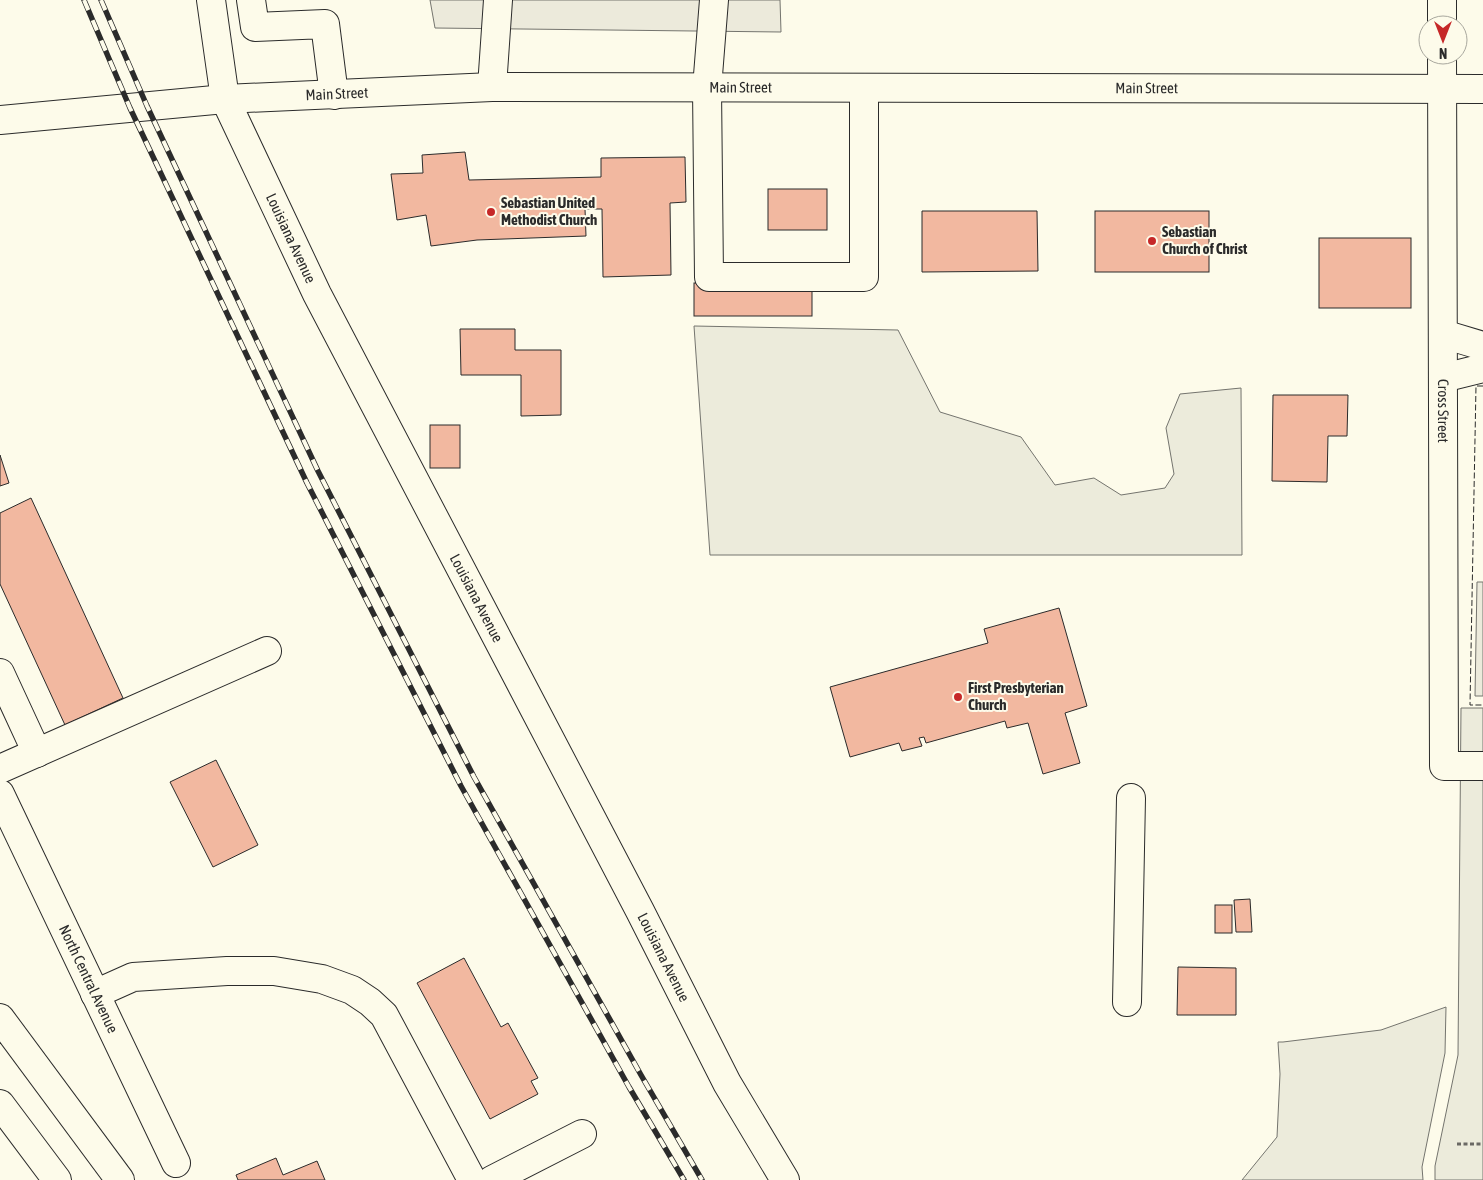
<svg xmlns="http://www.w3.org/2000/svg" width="1483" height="1180" viewBox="0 0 1483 1180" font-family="'Asap Condensed',sans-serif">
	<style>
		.green { fill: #ecebdb; stroke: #74746e }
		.parking { fill: #eceadb; stroke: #74746e }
		.building { fill: #f2b8a0; stroke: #2b2b2b }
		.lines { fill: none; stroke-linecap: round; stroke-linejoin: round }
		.minor-casing { stroke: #2b2b2b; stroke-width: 30 }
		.major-casing { stroke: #2b2b2b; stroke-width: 30 }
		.path { stroke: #6a6964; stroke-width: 3; stroke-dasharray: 4 2.5; stroke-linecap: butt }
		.minor { stroke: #fdfbea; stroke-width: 28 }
		.major { stroke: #fdfbea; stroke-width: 28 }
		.rail-casing { stroke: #2b2b2b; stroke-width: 5.5 }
		.rail { stroke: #fdfbea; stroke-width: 4; stroke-dasharray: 11; stroke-linecap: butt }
		.fence { stroke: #2b2b2b; stroke-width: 1; stroke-dasharray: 6 2.5; stroke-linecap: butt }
		.poi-dot { fill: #c62828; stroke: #fdfbea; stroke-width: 2 }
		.labels { text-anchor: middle; stroke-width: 4; stroke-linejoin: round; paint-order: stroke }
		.street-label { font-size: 15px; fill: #2b2b2b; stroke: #fdfbea }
		.poi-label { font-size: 15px; font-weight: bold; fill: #2b2b2b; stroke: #fdfbea; text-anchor: start }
	</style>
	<rect width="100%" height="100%" fill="#fdfbea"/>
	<!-- green -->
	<g class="green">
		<path d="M694 326 898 330 940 412 1021 437 1055 485 1094 478 1121 495 1165 488 1174 474 1166 428 1180 394 1241 388 1242 555H710Z"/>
		<path d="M1461 708H1483V1180H1435V1166L1458 1055Z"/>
		<path d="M1446 1007 1445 1053 1422 1167 1423 1180H1242L1277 1137 1280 1074 1278 1042H1283L1381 1030Z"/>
	</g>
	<!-- parking -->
	<g class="parking">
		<path d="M430 0H780L781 32 435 28Z"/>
		<path d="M1477 582H1483V696H1475Z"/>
	</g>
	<!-- building -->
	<g class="building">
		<path d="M465 152 469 180 601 177V158L685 157 686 202 670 203 671 275 603 277 602 209H585L586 236 477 240 431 246 426 215 397 220 391 174 423 173 422 155Z"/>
		<rect x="768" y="189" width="59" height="41"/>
		<path d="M922 211H1037L1038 271 922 272Z"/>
		<rect x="1095" y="211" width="114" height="61"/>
		<rect x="1319" y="238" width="92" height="70"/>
		<rect x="694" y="283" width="118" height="33"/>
		<path d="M460 329H515V350H561V415L521 416V375H461Z"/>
		<path d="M1273 395H1348L1347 436H1328L1327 482 1272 481Z"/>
		<rect x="430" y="425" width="30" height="43"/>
		<path d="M0 455 9 483 0 486Z"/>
		<path d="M31 498 123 698 65 725 0 584V513Z"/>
		<path d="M1059 608 1087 706 1065 713 1080 763 1043 774 1028 723 1007 728 1005 721 926 743 924 737 919 738 922 746 902 751 899 743 850 757 830 687 988 643 984 629Z"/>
		<path d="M216 760 258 845 213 867 170 782Z"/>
		<path d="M1250 899 1252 932H1236L1234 900Z"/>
		<rect x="1215" y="905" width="17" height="28"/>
		<path d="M464 958 501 1027 508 1023 538 1078 531 1081 538 1094 490 1119 417 983Z"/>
		<path d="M1178 967 1236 968V1015H1177Z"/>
		<path d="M276 1158 283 1175 317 1161 325 1180H238L236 1175Z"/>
	</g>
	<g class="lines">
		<defs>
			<g id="minor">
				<path id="s1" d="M211 0 225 99 317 294 640 911 727 1083 785 1180"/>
				<path d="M251 0 255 27 325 24 334 95"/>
				<path d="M714 0 707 88 709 277H864V88"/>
				<path d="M1442 25V0"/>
				<path id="s2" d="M1442 55 1444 766H1483"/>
				<path d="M492 87 498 0"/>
				<path id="s3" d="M0 120 225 99 492 87 1483 89"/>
				<path d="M1443 334 1483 346"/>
				<path d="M1443 378 1483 368"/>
				<path d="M0 673 37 753"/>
				<path d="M0 769 267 651"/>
				<path id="s4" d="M0 794 176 1163"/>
				<path d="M95 994 133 977 227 971H274L322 979 352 990 370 1002 384 1015 472 1180"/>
				<path d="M1127 1002 1131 798"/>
				<path d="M492 1180 582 1134"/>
			</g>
			<g id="major">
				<path d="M0 1018 120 1180"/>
				<path d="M0 1104 57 1180"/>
			</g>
		</defs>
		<!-- minor casing -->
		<use href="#minor" class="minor-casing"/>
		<!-- major casing -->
		<use href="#major" class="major-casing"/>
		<!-- path -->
		<path class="path" d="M1457 1144H1483"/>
		<!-- minor -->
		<use href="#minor" class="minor"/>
		<!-- major -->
		<use href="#major" class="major"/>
		<defs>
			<g id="rail">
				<path d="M84 0 130 108 307 483 461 786 629 1087 684 1180"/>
				<path d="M101 0 147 106 318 471 474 777 641 1075 702 1180"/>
			</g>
		</defs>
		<!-- rail casing -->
		<use href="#rail" class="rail-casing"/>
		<!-- rail -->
		<use href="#rail" class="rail"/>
		<!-- fence -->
		<path class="fence" d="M1483 386H1476L1470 705H1483"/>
	</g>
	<!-- markers -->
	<g class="poi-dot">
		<circle cx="491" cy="212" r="5"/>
		<circle cx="1152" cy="241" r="5"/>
		<circle cx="958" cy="697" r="5"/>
	</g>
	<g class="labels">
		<!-- street labels -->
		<g class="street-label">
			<text dy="5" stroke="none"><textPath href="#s3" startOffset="742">Main Street</textPath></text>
			<text dy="5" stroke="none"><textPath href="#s3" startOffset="1148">Main Street</textPath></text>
			<text dy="5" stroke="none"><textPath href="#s3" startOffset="338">Main Street</textPath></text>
			<text dy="5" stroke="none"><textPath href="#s1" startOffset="254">Louisiana Avenue</textPath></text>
			<text dy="5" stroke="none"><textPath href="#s2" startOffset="356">Cross Street</textPath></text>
			<text dy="5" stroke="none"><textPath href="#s1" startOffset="659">Louisiana Avenue</textPath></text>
			<text dy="5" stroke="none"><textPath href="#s1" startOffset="1064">Louisiana Avenue</textPath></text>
			<text dy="5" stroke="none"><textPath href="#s4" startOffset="205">North Central Avenue</textPath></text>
		</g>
		<!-- poi labels -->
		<g class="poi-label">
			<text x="501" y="208">Sebastian United<tspan x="501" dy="17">Methodist Church</tspan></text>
			<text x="1162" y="237">Sebastian<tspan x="1162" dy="17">Church of Christ</tspan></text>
			<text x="968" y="693">First Presbyterian<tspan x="968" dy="17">Church</tspan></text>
		</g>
	</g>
	<!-- north arrow -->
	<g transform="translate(1443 40) rotate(180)"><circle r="24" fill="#fdfbea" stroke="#a9a89e"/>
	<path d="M0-4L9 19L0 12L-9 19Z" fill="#c62828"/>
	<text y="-8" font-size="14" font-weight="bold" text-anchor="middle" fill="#2b2b2b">N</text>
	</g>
</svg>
